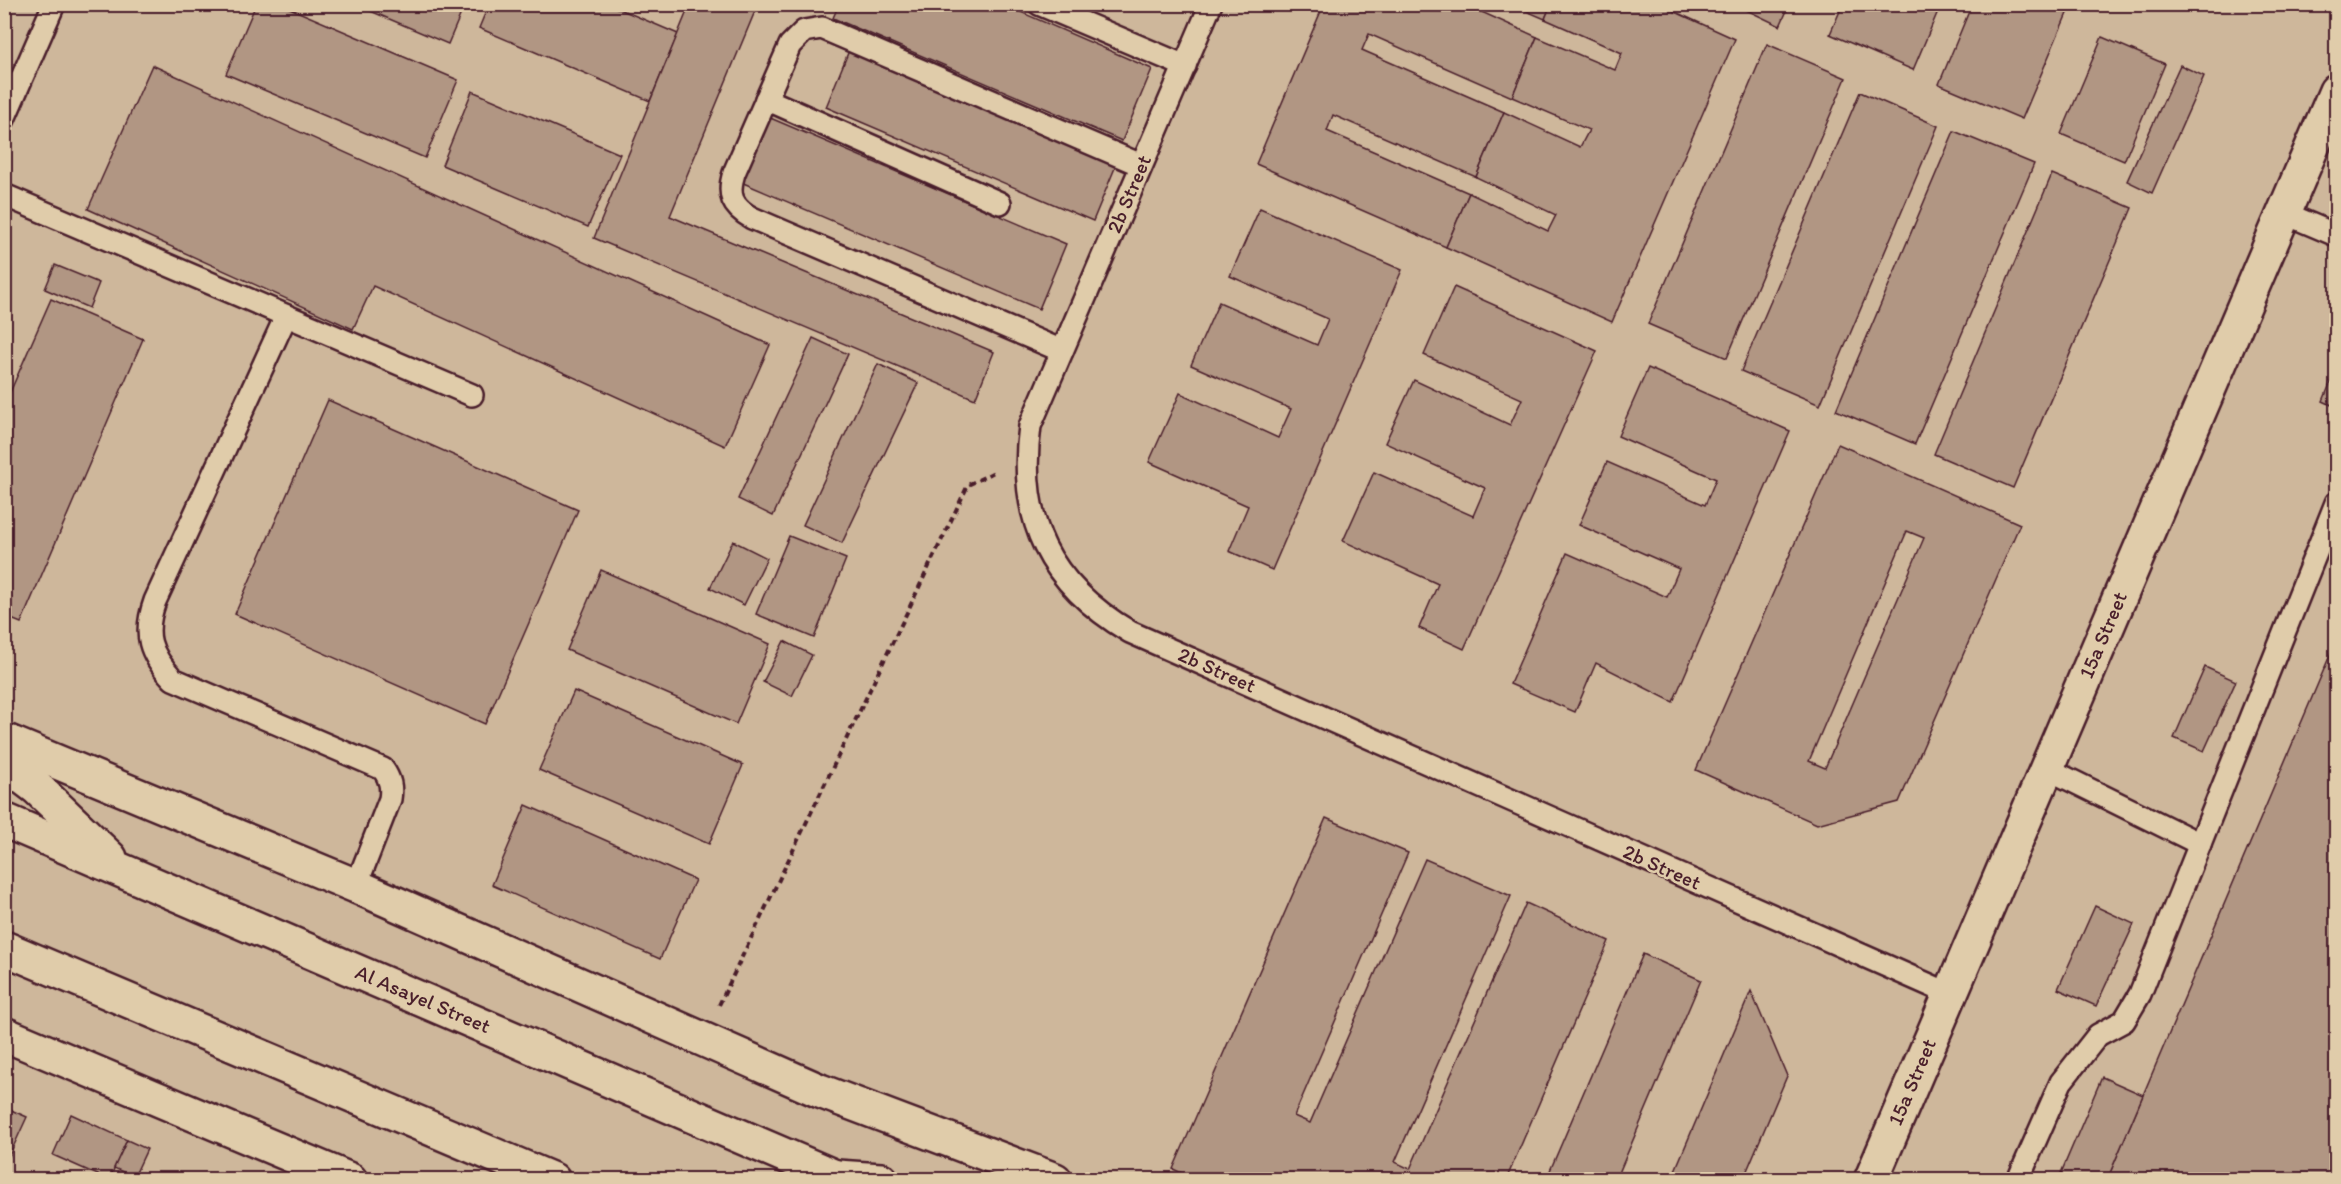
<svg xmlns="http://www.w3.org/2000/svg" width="2341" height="1184" viewBox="0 0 2341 1184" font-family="Itim,sans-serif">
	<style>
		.built { fill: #ceb79b }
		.building { fill: #b19683; stroke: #4a1f2b; stroke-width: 1.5; fill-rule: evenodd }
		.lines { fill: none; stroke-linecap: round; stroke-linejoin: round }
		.service-casing { stroke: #4a1f2b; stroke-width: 26 }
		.minor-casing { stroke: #4a1f2b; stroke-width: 38 }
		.secondary-casing { stroke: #4a1f2b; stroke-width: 38 }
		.path { stroke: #4a1f2b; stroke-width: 4; stroke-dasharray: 6 4.5; stroke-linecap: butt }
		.service { stroke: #e0ccaa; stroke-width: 21 }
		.minor { stroke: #e0ccaa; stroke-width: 33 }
		.secondary { stroke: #e0ccaa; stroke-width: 33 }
		.labels { text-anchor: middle; stroke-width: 5; stroke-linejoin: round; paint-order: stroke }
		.street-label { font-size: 21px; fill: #4a1f2b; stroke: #e0ccaa }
	</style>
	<rect width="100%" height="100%" fill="#dac5a5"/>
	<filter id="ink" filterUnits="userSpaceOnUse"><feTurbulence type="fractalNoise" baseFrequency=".0167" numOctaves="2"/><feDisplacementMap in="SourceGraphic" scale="12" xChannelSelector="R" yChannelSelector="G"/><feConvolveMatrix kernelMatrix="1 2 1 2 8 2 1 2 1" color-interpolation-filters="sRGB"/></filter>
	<g filter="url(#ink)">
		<!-- built -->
		<path class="built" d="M5 5H2336V1179L5 1180Z"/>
		<!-- building -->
		<g class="building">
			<path d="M256 4H280L458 80 425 158 226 74Z"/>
			<path d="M354 4H465L448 44Z"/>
			<path d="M489 4H608L678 34 650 101 479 28Z"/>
			<path d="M690 4H758L670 216 994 352 975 399 594 238Z"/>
			<path d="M839 4H1002L1152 69 1122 141 833 18Z"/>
			<path d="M1324 4H1464L1537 37 1512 97 1369 34 1362 50 1504 112 1476 177 1333 115 1327 131 1469 193 1446 247 1256 164Z"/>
			<path d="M1510 4H1551L1545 19Z"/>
			<path d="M1551 4H1658L1735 39 1612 322 1446 247 1469 193 1548 231 1556 215 1476 177 1504 112 1580 147 1589 130 1512 97 1537 37 1615 70 1622 53 1545 19Z"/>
			<path d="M1734 4H1790L1780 26Z"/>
			<path d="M1843 4H1941L1913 70 1830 34Z"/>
			<path d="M1972 4H2071L2022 119 1939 84Z"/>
			<path d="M2102 37 2165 64 2124 161 2061 134Z"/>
			<path d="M1767 44 1846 78 1727 358 1648 324Z"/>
			<path d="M850 48 1117 163 1093 221 826 107Z"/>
			<path d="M152 65 770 345 725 446 373 286 353 329 88 209Z"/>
			<path d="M2180 65 2204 76 2152 193 2127 181Z"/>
			<path d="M472 91 620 154 588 227 442 165Z"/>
			<path d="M1860 92 1938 126 1820 405 1741 371Z"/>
			<path d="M768 117 1066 244 1039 309 741 182Z"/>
			<path d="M1954 131 2034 164 1915 444 1836 410Z"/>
			<path d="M2052 174 2132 208 2013 488 1934 454Z"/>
			<path d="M1260 208 1402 270 1272 570 1229 551 1248 506 1149 462 1180 393 1278 438 1291 409 1191 365 1219 302 1317 345 1328 319 1230 276Z"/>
			<path d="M55 265 99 283 89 308 45 289Z"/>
			<path d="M1454 287 1597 351 1464 649 1419 628 1438 584 1343 541 1374 472 1473 516 1485 488 1385 443 1414 380 1510 425 1522 399 1424 355Z"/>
			<path d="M51 299 143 339 21 623 4 616V406Z"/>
			<path d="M813 338 848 354 773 516 738 499Z"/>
			<path d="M878 364 918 383 842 543 803 525Z"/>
			<path d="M1648 368 1790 431 1673 702 1596 663 1575 712 1510 684 1567 553 1667 597 1679 569 1579 525 1607 462 1705 505 1716 479 1618 436Z"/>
			<path d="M2336 369V407L2323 401Z"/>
			<path d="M328 400 578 510 485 724 235 614Z"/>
			<path d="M1838 444 2020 524 1899 802 1817 824 1696 770ZM1907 531 1924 538 1825 768 1809 761Z"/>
			<path d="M789 536 846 559 814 638 756 614Z"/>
			<path d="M733 541 767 558 744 605 710 588Z"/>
			<path d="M601 570 770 644 736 724 567 650Z"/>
			<path d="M784 641 812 655 792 696 763 682Z"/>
			<path d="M2336 641V1180H2107L2143 1095Z"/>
			<path d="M2205 667 2236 681 2204 751 2174 738Z"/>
			<path d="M574 691 743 765 709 844 539 770Z"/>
			<path d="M526 805 695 880 660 959 492 885Z"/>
			<path d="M1326 818 1408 853 1294 1116 1310 1123 1425 859 1511 896 1395 1162 1410 1169 1526 903 1609 941 1506 1180H1197L1173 1169Z"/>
			<path d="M2095 906 2134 924 2096 1006 2058 989Z"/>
			<path d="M1643 954 1701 980 1616 1180H1546Z"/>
			<path d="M1751 991 1787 1076 1743 1180H1671Z"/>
			<path d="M2102 1077 2143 1095 2107 1180H2058Z"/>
			<path d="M4 1107 27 1117 4 1167Z"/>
			<path d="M71 1114 127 1140 109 1180 53 1155Z"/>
			<path d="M127 1140 147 1149 134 1177 114 1168Z"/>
		</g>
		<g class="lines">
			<defs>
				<g id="service">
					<path d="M1039 4 1185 66"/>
					<path d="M1211 4 1030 426C1017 520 1049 584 1130 632L1950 994"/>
					<path d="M766 99 1000 203"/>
					<path d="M4 119 54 4"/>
					<path d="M4 195 472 395"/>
					<path d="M2284 213 2336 235"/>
					<path d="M286 316 155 601C143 634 149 653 173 679L383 769C390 779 392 787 390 799L356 886"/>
					<path d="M1062 351 752 218C732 207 727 195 734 173L790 45 804 31 822 28 1141 165"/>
					<path d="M2046 768 2200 844"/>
					<path d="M2018 1180 2061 1082 2098 1035 2124 1021 2140 994 2336 503"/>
				</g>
				<g id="minor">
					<path d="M4 740 356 886 820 1091 1055 1180"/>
					<path d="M4 1034 350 1180"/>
					<path d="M1871 1180 2336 91"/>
				</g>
				<g id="secondary">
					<path d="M4 763 37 788 110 858"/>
					<path d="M4 820 842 1180"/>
					<path d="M4 948 553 1180"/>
					<path d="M837 1177 881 1180"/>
				</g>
			</defs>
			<!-- service casing -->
			<use href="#service" class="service-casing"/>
			<!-- minor casing -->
			<use href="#minor" class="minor-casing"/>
			<!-- secondary casing -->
			<use href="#secondary" class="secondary-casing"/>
			<!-- path -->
			<path class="path" d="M719 1005 968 485 996 471"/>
			<!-- service -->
			<use href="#service" class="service"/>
			<!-- minor -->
			<use href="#minor" class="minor"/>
			<!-- secondary -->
			<use href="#secondary" class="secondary"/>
		</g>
	</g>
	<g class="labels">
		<!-- street labels -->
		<g class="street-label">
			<text transform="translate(1129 194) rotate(-67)" y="7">2b Street</text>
			<text transform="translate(2103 635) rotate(-67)" y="7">15a Street</text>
			<text transform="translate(1217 670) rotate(24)" y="7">2b Street</text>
			<text transform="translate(1662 867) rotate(24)" y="7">2b Street</text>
			<text transform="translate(423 999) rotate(23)" y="7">Al Asayel Street</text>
			<text transform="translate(1912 1082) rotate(-67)" y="7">15a Street</text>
		</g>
	</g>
	<!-- margin -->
	<rect width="2341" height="1184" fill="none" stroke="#e0ccaa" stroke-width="24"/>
	<rect x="12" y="12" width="2317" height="1160" fill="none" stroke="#4a1f2b" stroke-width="2" filter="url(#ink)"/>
</svg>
